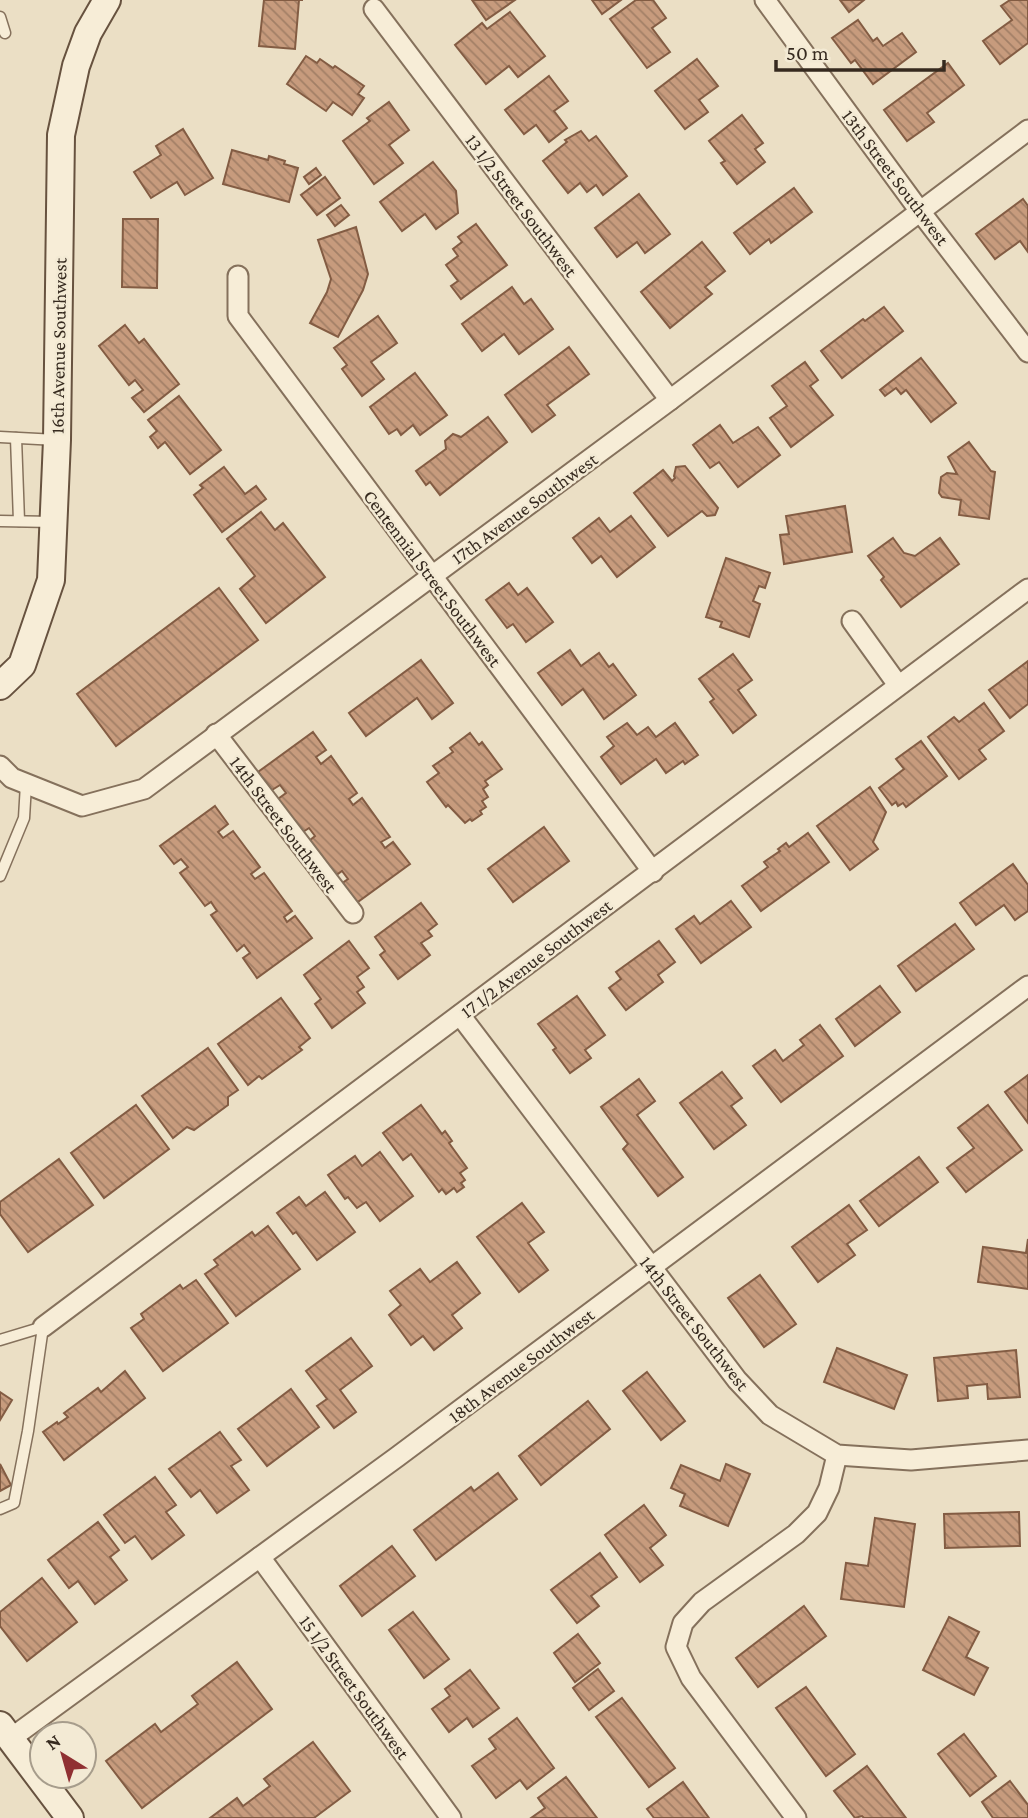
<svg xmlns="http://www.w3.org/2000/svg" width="1028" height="1818" viewBox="0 0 1028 1818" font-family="'Crimson Pro',serif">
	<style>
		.building { fill: url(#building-back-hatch); stroke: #835c43; stroke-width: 2 }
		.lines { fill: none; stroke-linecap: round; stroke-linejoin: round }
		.lane-casing { stroke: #85715c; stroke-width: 13 }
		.street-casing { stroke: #85715c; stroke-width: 23 }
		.secondary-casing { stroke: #67523f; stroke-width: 30 }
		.lane { stroke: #f7edd7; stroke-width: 10 }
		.street { stroke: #f7edd7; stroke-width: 19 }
		.secondary { stroke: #f7edd7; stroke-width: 26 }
		.labels { text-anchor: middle; stroke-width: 5; stroke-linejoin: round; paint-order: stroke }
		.street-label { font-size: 19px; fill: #362a1f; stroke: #f3ead4 }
	</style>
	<defs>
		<pattern id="building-back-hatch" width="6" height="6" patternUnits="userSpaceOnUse" patternTransform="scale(1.75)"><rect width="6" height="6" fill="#c79b7d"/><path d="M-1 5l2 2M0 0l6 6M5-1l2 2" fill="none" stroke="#a27f66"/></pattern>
	</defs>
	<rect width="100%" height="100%" fill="#ebdfc5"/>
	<!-- building -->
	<g class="building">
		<path d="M264 0H303H299L295 49 259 46Z"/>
		<path d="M472 0H515L486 20Z"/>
		<path d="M592 0H621L602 14Z"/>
		<path d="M636 0H653L666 18 652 28 670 52 647 68 610 19Z"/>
		<path d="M840 0H864L849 12Z"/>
		<path d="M1010 0H1028V43L1000 64 983 41 1012 20 1001 6Z"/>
		<path d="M510 12 545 56 518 77 509 66 486 84 455 45 482 23 487 29Z"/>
		<path d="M858 20 873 41 877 38 883 46 902 33 916 52 873 84 855 60 851 63 832 38Z"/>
		<path d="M306 56 317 63 320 59 333 68 335 66 364 86 358 94 364 98 352 115 333 102 326 111 287 84Z"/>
		<path d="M697 59 718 86 699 100 708 112 685 129 655 91Z"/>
		<path d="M948 63 964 85 927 113 934 122 907 141 884 110Z"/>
		<path d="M549 76 568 101 554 111 567 128 549 142 536 125 524 134 505 110Z"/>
		<path d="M389 102 409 130 389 145 403 163 374 184 343 141 370 121 367 118Z"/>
		<path d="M742 115 763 143 755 149 765 162 737 184 721 163 725 161 709 141Z"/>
		<path d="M183 129 213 178 185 195 177 182 151 198 134 172 161 155 156 146Z"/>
		<path d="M581 131 589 141 596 136 627 176 603 195 596 185 587 192 580 183 568 193 543 161 567 142 565 140Z"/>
		<path d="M232 150 268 160 269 156 285 161 284 164 298 168 289 202 223 184Z"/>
		<path d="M433 162 456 191 458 213 436 229 425 214 402 231 380 202Z"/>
		<path d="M316 168 321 175 309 184 304 177Z"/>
		<path d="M325 177 340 198 317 215 301 195Z"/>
		<path d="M794 188 812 212 771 243 769 239 750 254 734 233Z"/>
		<path d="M639 194 670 234 645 253 637 242 617 257 595 228Z"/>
		<path d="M1023 199 1028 206V252L1020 241 995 259 976 234Z"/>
		<path d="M341 205 349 215 335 226 327 215Z"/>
		<path d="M123 219H158L157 288 122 287Z"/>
		<path d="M476 224 507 265 461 299 451 286 458 281 446 265 458 256 453 249 462 242 458 237Z"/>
		<path d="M356 227 368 274 363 290 338 337 310 323 327 292 331 279 318 240Z"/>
		<path d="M702 242 725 271 705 287 712 294 670 328 641 292Z"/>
		<path d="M512 287 524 304 531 299 553 329 519 354 504 334 482 351 462 324Z"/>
		<path d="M884 307 903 331 842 378 821 351 863 319 865 321Z"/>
		<path d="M378 316 397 343 371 362 384 379 362 396 342 369 347 365 334 348Z"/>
		<path d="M125 325 139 343 144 339 179 384 144 412 132 398 143 390 135 380 129 385 99 346Z"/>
		<path d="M569 347 589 374 547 405 555 415 532 432 505 395Z"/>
		<path d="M921 358 956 403 931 422 906 390 901 394 896 388 885 396 880 390Z"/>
		<path d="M805 362 818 380 810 386 833 415 791 447 770 418 787 406 772 386Z"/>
		<path d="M415 373 447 415 420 435 413 425 401 435 397 429 389 434 370 407Z"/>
		<path d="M179 396 221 450 190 474 165 442 158 448 150 437 157 431 148 420Z"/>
		<path d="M488 417 507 442 440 495 430 482 426 485 416 471 446 449 445 441 453 434 461 437Z"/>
		<path d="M720 425 733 443 758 427 780 455 738 487 719 462 710 468 693 445Z"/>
		<path d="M969 442 991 471 995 472 989 519 959 515 961 500 942 497 939 493 941 477 947 473 957 474 948 457Z"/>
		<path d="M685 466 718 508 715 515 707 516 702 511 668 536 634 493 663 470 672 481 675 478 674 476 676 467Z"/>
		<path d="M224 467 245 494 256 486 266 499 222 532 194 495 203 488 200 485Z"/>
		<path d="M845 506 852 552 784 564 780 535 789 534 786 516Z"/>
		<path d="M261 512 275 530 283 523 325 577 266 623 240 589 255 576 227 539Z"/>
		<path d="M631 516 655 547 617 577 601 556 592 563 573 538 599 518 610 532Z"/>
		<path d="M893 538 904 553 915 556 940 538 959 564 901 607 881 580 884 577 868 556Z"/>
		<path d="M726 558 770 573 765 588 759 586 753 601 760 604 749 637 720 627 722 622 706 617Z"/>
		<path d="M509 583 518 595 527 588 553 622 526 642 513 624 507 628 486 600Z"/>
		<path d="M219 588 258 640 116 746 77 694Z"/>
		<path d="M570 650 581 666 599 653 609 667 613 664 636 695 604 719 583 689 562 705 538 673Z"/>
		<path d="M733 654 752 680 738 690 756 715 733 733 710 702 714 699 699 679Z"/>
		<path d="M421 660 453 703 432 719 417 698 366 736 349 713Z"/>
		<path d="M1028 661V704L1010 718 989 690Z"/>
		<path d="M984 703 1004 731 979 750 986 759 959 779 928 737 954 717 959 722Z"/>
		<path d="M627 723 637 735 648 727 656 737 675 723 698 755 685 764 683 761 666 773 656 759 621 784 601 757 614 746 607 737Z"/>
		<path d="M313 732 326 750 316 757 321 764 331 756 357 793 349 799 353 805 362 798 390 837 381 842 385 848 393 842 410 864 355 904 341 884 348 879 342 871 335 876 309 841 315 836 309 828 303 832 278 799 286 793 280 785 272 790 258 772Z"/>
		<path d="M470 733 479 745 482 742 502 769 485 781 488 785 483 789 488 797 482 801 486 807 480 811 482 814 472 821 470 819 465 823 448 805 446 807 427 782 439 773 433 766 453 752 450 748Z"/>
		<path d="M921 741 947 776 906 807 903 803 898 806 896 802 892 805 879 788 904 769 896 759Z"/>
		<path d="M870 787 886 812 873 842 878 849 850 870 817 826Z"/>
		<path d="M215 806 228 824 218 832 223 838 233 831 260 867 251 874 255 879 264 873 292 911 284 917 287 922 295 916 312 938 257 978 243 958 250 953 244 945 237 951 211 915 217 911 211 902 205 906 180 873 188 867 181 859 174 864 160 846Z"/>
		<path d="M544 827 569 861 513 902 488 869Z"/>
		<path d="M808 833 829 862 761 911 742 886 768 867 764 862 780 851 778 849 786 843 789 847Z"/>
		<path d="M1013 864 1028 885V911L1015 920 1004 905 976 925 960 903Z"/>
		<path d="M731 901 751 927 701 963 676 929 694 916 700 924Z"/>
		<path d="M421 903 437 924 428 931 432 936 421 943 430 955 398 979 380 955 385 951 375 937Z"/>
		<path d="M955 924 974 949 916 991 898 966Z"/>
		<path d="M349 941 369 968 357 977 364 987 357 992 365 1003 332 1028 315 1004 321 999 304 975Z"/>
		<path d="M659 941 675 962 658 975 663 982 626 1010 609 988 621 979 616 972Z"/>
		<path d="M880 986 900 1012 855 1046 836 1019Z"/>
		<path d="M577 996 605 1035 585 1050 591 1058 570 1073 553 1050 556 1048 538 1024Z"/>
		<path d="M281 998 310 1038 299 1047 302 1050 262 1079 259 1076 248 1085 218 1044Z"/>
		<path d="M820 1025 843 1056 781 1102 753 1066 775 1050 783 1061 804 1045 800 1040Z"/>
		<path d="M208 1048 238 1090 228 1097V1105L194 1130 187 1127 173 1138 142 1096Z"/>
		<path d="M722 1072 742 1098 731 1106 746 1125 714 1149 680 1103Z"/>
		<path d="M1028 1075V1123L1005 1092Z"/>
		<path d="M639 1079 655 1101 637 1115 683 1177 658 1196 623 1149 628 1144 601 1107Z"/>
		<path d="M136 1105 169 1149 104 1198 71 1153Z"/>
		<path d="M421 1105 442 1134 445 1131 452 1141 449 1143 467 1168 460 1173 465 1180 461 1183 464 1187 457 1192 454 1188 446 1194 442 1189 439 1192 411 1154 403 1160 383 1133Z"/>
		<path d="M988 1105 1022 1150 966 1192 947 1168 974 1148 958 1128Z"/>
		<path d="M380 1152 413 1196 380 1221 366 1202 357 1208 348 1197 345 1199 328 1175 355 1156 362 1166Z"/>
		<path d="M919 1157 938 1182 879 1226 860 1201Z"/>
		<path d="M59 1159 93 1205 28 1252 0 1214V1202Z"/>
		<path d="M325 1192 355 1232 317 1260 296 1232 293 1234 277 1213 299 1197 306 1206Z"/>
		<path d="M522 1203 544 1232 528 1243 548 1270 519 1292 477 1237Z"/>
		<path d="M849 1205 867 1230 847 1244 855 1255 818 1282 792 1247Z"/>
		<path d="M268 1226 300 1269 236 1316 205 1274 218 1265 214 1260 252 1232 255 1236Z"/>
		<path d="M1028 1239V1289L978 1282 983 1247 1026 1253Z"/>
		<path d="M457 1262 480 1293 452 1315 462 1328 434 1350 423 1336 411 1345 389 1315 401 1305 390 1291 420 1269 430 1282Z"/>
		<path d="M760 1275 796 1324 764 1347 728 1298Z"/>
		<path d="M196 1280 228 1323 163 1371 131 1328 144 1319 141 1314 180 1285 183 1289Z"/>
		<path d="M351 1338 372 1366 340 1390 356 1412 334 1428 317 1406 327 1399 306 1371Z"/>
		<path d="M837 1348 907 1375 894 1409 824 1382Z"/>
		<path d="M1016 1350 1020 1397 988 1399 987 1384 967 1386 968 1398 938 1401 934 1358Z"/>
		<path d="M125 1371 145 1398 64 1460 43 1432 57 1422 58 1424 68 1417 64 1413 98 1388 101 1392Z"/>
		<path d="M647 1372 685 1421 661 1440 623 1391Z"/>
		<path d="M291 1389 319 1427 267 1466 238 1429Z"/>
		<path d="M0 1392 12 1400 0 1420Z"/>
		<path d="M588 1401 610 1429 541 1485 519 1456Z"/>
		<path d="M220 1432 241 1460 231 1466 249 1490 217 1513 200 1490 191 1497 169 1469Z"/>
		<path d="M0 1464 11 1485 0 1491Z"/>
		<path d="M726 1464 750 1474 728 1526 680 1506 685 1494 671 1488 681 1465 720 1481Z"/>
		<path d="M498 1473 517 1499 436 1560 414 1530 471 1487 474 1491Z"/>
		<path d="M155 1477 176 1505 166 1512 184 1535 152 1559 135 1536 125 1543 104 1515Z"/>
		<path d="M644 1505 666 1535 650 1548 663 1565 640 1582 605 1535Z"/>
		<path d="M1019 1512 1020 1546 945 1548 944 1514Z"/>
		<path d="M875 1518 915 1524 904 1607 841 1599 846 1563 868 1566Z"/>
		<path d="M98 1522 119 1550 110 1557 127 1580 95 1604 78 1581 69 1588 48 1560Z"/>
		<path d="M392 1546 415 1576 362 1616 340 1586Z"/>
		<path d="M600 1553 617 1577 591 1596 599 1606 577 1623 551 1590Z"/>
		<path d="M42 1578 77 1622 27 1661 0 1626V1612Z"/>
		<path d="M804 1606 826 1636 758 1687 736 1658Z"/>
		<path d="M413 1612 449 1659 424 1678 389 1630Z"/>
		<path d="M949 1617 979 1632 966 1657 988 1668 974 1695 923 1670Z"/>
		<path d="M578 1634 600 1663 575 1682 554 1653Z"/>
		<path d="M237 1662 272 1709 142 1808 106 1761 155 1724 161 1732 198 1704 192 1696Z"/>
		<path d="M598 1669 614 1691 589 1710 573 1688Z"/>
		<path d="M470 1670 499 1708 473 1727 467 1718 449 1732 432 1709 450 1696 445 1689Z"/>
		<path d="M806 1687 855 1754 826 1776 776 1708Z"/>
		<path d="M622 1698 675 1768 649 1787 596 1717Z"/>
		<path d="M517 1718 554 1768 527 1789 520 1780 496 1798 472 1766 496 1749 489 1739Z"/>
		<path d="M964 1734 996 1776 970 1796 938 1754Z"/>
		<path d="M313 1742 350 1791 314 1818H210L237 1798 243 1806 270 1786 264 1779Z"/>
		<path d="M867 1766 906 1818H864L862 1816 855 1818 834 1791Z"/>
		<path d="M566 1777 597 1818H531L545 1808 538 1798Z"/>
		<path d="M1010 1781 1028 1805V1818H993L982 1802Z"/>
		<path d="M683 1782 709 1818H654L647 1809Z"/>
	</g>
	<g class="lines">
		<defs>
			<g id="lane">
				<path d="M0 17 5 33"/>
				<path d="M0 437 57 440"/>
				<path d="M16 438 19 521"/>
				<path d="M0 521 53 522"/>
				<path d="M0 876 24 818 26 784"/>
				<path d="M0 1340 43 1327 28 1431 14 1503 0 1509"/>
			</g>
			<g id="street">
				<path d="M765 0 919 210 1028 352"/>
				<path d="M374 9 670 400"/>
				<path d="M238 276V316L653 872"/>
				<path d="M852 621 898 685"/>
				<path d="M216 734 353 913"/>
				<path d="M0 766 12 778 82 806 144 789 670 400 1028 130"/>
				<path d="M460 1015 737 1380 770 1415 837 1455 911 1460 1028 1450"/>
				<path d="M43 1327 1028 589"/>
				<path d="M260 1557 451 1818"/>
				<path d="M10 1739 397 1457 1028 986"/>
				<path d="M796 1818 691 1678 676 1647 683 1623 702 1602 796 1534 817 1513 829 1488 837 1455"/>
			</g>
			<g id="secondary">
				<path d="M0 686 22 665 51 580 57 440 61 135 76 66 88 33 107 0"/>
				<path d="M0 1725 70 1818"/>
			</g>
		</defs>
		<!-- lane casing -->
		<use href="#lane" class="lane-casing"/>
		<!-- street casing -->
		<use href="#street" class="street-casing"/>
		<!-- secondary casing -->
		<use href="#secondary" class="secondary-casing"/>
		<!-- lane -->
		<use href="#lane" class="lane"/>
		<!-- street -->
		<use href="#street" class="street"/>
		<!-- secondary -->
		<use href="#secondary" class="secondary"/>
	</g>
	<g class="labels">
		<!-- street labels -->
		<g class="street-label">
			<text transform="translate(896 177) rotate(53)" y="7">13th Street Southwest</text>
			<text transform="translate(522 205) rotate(53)" y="7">13 1/2 Street Southwest</text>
			<text transform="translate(58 346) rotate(-89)" y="7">16th Avenue Southwest</text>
			<text transform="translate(524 508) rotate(-36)" y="7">17th Avenue Southwest</text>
			<text transform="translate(433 578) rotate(53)" y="7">Centennial Street Southwest</text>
			<text transform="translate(284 824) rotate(53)" y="7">14th Street Southwest</text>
			<text transform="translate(536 958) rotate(-37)" y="7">17 1/2 Avenue Southwest</text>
			<text transform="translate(695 1323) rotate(52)" y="7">14th Street Southwest</text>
			<text transform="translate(521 1365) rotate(-37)" y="7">18th Avenue Southwest</text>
			<text transform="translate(355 1687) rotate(54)" y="7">15 1/2 Street Southwest</text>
		</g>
	</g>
	<!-- north arrow -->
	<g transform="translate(63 1755) rotate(323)"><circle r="33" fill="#f3ead4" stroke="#a79d8c" stroke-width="2"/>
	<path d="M0-5L12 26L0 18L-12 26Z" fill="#903032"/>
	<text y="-10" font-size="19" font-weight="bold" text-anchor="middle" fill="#362a1f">N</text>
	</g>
	<!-- scale -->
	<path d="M776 60v10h168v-10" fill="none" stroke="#362a1f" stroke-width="3.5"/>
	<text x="786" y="60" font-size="21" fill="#362a1f" stroke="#f3ead4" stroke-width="5" paint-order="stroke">50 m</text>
</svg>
